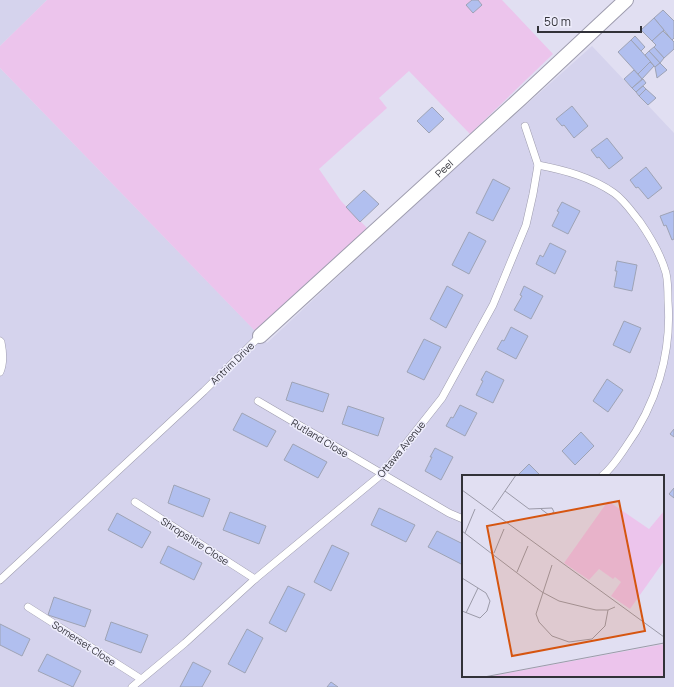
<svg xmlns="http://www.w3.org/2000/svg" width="674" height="687" viewBox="0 0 674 687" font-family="Manrope,sans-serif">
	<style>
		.built { fill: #d5d3ed; fill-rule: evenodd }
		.green { fill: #ecc4ec }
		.building { fill: #b1bfef; stroke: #9ea3b5 }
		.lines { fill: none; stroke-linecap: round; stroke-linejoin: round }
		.lane-casing { stroke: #9e9cae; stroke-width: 8 }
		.street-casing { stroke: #9e9cae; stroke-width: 16 }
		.lane { stroke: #fff; stroke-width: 7 }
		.street { stroke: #fff; stroke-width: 14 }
		.labels { text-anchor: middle; stroke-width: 3; stroke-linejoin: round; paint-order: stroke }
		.street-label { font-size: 10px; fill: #323239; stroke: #eeedfc }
		.inset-road { fill: none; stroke: #9b9aa8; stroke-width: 1 }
		.view { fill: #d65510; fill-opacity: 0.15; stroke: #d65510; stroke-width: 2 }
		.inset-edge { fill: none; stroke: #323239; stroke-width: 2 }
	</style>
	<rect width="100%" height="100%" fill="#e1dff2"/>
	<!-- built -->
	<g class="built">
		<path d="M0 0H47L0 46Z"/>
		<path d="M592 46 674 133V687H0V68L267 343 426 194ZM463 476H663V676H463Z"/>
	</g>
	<!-- green -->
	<path class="green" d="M47 0H502L553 54 470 134 409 71 379 98 387 108 319 169 341 201 367 228 260 336 0 68V46Z"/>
	<!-- building -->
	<g class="building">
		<path d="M472 0H478L482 5 473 13 466 5Z"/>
		<path d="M663 10 674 21V38L672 40 654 18Z"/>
		<path d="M654 18 664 30 652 41 641 30Z"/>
		<path d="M663 31 674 42V49L664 58 654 47 656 45 652 41Z"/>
		<path d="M635 36 645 47 641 51 631 40Z"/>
		<path d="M631 40 651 62 638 74 618 52Z"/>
		<path d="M654 47 664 58 660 63 649 51Z"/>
		<path d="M649 51 660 63 655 67 645 55Z"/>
		<path d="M650 62 654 66 642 79 638 74Z"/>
		<path d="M660 63 667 70 657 78 655 67Z"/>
		<path d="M634 70 642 79 632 88 624 79Z"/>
		<path d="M643 79 646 83 636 92 632 88Z"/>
		<path d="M643 86 646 89 639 96 636 92Z"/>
		<path d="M646 89 656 98 648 105 639 96Z"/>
		<path d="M572 106 588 126 574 138 564 125 562 126 556 119Z"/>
		<path d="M432 107 444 119 429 133 417 121Z"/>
		<path d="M607 138 623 158 609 169 599 157 597 158 591 150Z"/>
		<path d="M646 167 662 188 648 199 638 187 636 188 630 180Z"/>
		<path d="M493 179 510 188 493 221 476 213Z"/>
		<path d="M364 190 379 204 360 222 346 207Z"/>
		<path d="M562 202 580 211 568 234 552 226 559 212 557 211Z"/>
		<path d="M674 211V239L672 240 666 225 664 226 660 216Z"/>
		<path d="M469 232 486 241 469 274 452 265Z"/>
		<path d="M550 243 566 251 555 274 536 264 540 255 543 257Z"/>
		<path d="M617 261 637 265 632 291 614 287 617 271H615Z"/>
		<path d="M447 286 463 295 446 328 430 319Z"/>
		<path d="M524 286 543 296 531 319 514 310 522 296 520 295Z"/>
		<path d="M624 321 641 328 630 353 613 345Z"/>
		<path d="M511 327 528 336 516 359 497 349 502 340 504 341Z"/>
		<path d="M424 339 441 347 424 380 407 372Z"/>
		<path d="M486 371 504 380 493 403 476 395 483 381 481 380Z"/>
		<path d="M607 379 623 390 608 412 593 401Z"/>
		<path d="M292 382 329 394 323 412 286 400Z"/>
		<path d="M460 405 477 413 465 436 446 426 451 417 453 418Z"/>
		<path d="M348 406 384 418 378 436 342 424Z"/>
		<path d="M242 413 276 431 267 447 233 430Z"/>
		<path d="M674 429V437L670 434Z"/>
		<path d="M581 432 594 446 575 465 562 451Z"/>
		<path d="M293 444 327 462 318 478 284 460Z"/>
		<path d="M435 448 453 457 441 480 425 471 432 457H430Z"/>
		<path d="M529 464 541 476H517Z"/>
		<path d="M174 485 210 499 203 517 168 503Z"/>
		<path d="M674 488V498L669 494Z"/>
		<path d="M379 508 415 525 406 542 371 525Z"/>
		<path d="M230 512 266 526 259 544 223 530Z"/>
		<path d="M117 513 151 532 142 548 108 530Z"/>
		<path d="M437 531 463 544V565L428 547Z"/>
		<path d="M332 545 349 553 331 591 314 582Z"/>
		<path d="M168 546 202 563 194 580 160 563Z"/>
		<path d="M288 586 305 594 286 632 269 623Z"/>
		<path d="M54 597 91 610 85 627 48 615Z"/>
		<path d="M111 622 148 635 141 653 105 640Z"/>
		<path d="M0 624 30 639 22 656 0 645Z"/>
		<path d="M247 629 263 638 245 673 228 664Z"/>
		<path d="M47 654 81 671 73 687 38 671Z"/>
		<path d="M193 662 211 671 202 687H180Z"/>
		<path d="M331 682 338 687H327Z"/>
	</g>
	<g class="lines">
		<defs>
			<g id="lane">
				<path d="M538 165C564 170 591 177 614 193 624 200 632 212 640 222 651 238 661 255 666 273 668 282 668 292 668 301 672 354 656 405 625 448 618 458 612 468 602 476"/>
				<path d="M0 341 1 342C3 352 4 363 0 372"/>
				<path d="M258 401 449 513 463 519"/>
				<path d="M135 502 255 579"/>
				<path d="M0 580 204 391 260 336"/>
				<path d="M28 607 141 679"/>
				<path d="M132 687 185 643 255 579 382 474 442 398 493 305 526 225 533 194 538 165 525 126"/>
			</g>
			<g id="street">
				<path id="s1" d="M260 336 521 98 626 0"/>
			</g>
		</defs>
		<!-- lane casing -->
		<use href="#lane" class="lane-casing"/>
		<!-- street casing -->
		<use href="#street" class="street-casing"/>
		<!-- lane -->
		<use href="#lane" class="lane"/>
		<!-- street -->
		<use href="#street" class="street"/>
	</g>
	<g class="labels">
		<!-- street labels -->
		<g class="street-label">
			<text dy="4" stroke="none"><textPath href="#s1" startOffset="249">Peel</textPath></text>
			<text transform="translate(232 363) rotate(-44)" y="4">Antrim Drive</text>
			<text transform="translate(320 438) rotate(31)" y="4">Rutland Close</text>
			<text transform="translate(401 449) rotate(-51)" y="4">Ottawa Avenue</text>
			<text transform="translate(195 541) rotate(33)" y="4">Shropshire Close</text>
			<text transform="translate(84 643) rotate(33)" y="4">Somerset Close</text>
		</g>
	</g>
	<!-- overview -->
	<g transform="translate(462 475)">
		<rect width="202" height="202" fill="#e1dff2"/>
		<path d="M146 26 187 54 202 36V86L168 134 149 121 159 107 153 102 151 104 137 94 127 105 102 88ZM202 169V202H25Z" fill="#ecc4ec"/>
		<path class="inset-road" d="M0 15 202 162M43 16 67 34 90 33 92 37 87 40 79 34M30 35 54 0M0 56 80 117 97 126 134 135H146L153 132M3 58 13 34M32 78 42 54M90 90 74 139 77 147 90 161 107 167 130 164 143 151 146 135M55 97 66 71M0 103 24 118 28 126 25 136 18 143 0 136M4 138 16 113M22 202 202 168"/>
		<path class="view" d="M157 26 183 156 50 181 25 51Z"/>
		<rect width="202" height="202" class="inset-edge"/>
	</g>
	<!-- scale -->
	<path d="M538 26v6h103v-6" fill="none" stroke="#323239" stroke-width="2"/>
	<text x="544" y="26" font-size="12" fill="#323239" stroke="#eeedfc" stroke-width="3" paint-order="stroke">50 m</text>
</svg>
